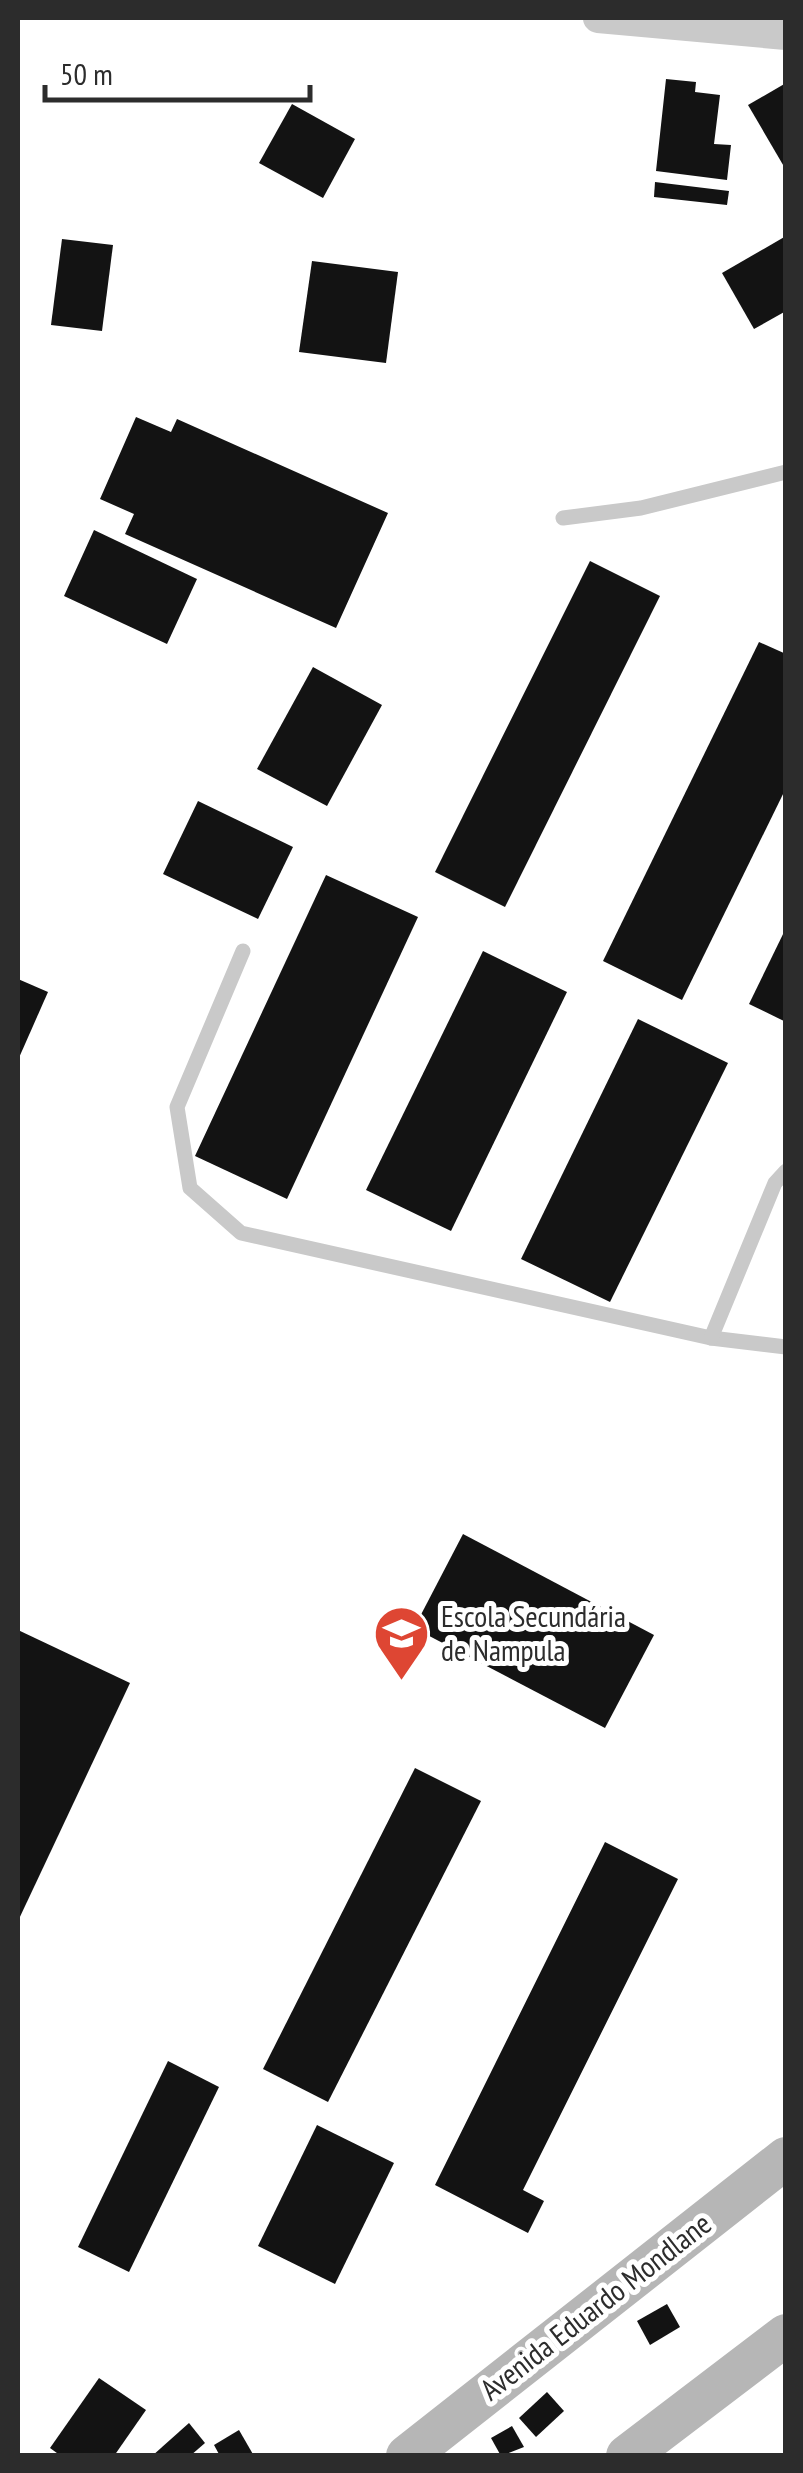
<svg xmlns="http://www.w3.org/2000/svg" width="803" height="2473" viewBox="0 0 803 2473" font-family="'PT Sans Narrow',sans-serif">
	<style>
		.building { fill: #131313 }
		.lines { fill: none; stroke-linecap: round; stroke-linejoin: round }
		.lane { stroke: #c9c9c9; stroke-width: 15 }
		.street { stroke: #c9c9c9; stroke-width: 30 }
		.secondary { stroke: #b6b6b6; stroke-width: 42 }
		.labels { text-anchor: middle; stroke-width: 10; stroke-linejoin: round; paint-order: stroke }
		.poi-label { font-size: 30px; fill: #2c2c2c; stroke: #fff; text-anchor: start }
		.street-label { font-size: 30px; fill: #2c2c2c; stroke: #fff }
	</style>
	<rect width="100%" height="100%" fill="#fff"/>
	<!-- building -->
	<g class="building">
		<path d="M666 79 696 82 695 92 720 95 714 144 731 145 727 180 656 171Z"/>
		<path d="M786 83V170L748 105Z"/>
		<path d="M292 104 355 139 323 198 259 163Z"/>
		<path d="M655 182 729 191 727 205 654 197Z"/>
		<path d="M786 236V311L754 329 722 273Z"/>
		<path d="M62 239 113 245 102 331 51 325Z"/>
		<path d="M312 261 398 272 386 363 299 352Z"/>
		<path d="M136 417 171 432 177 419 388 513 336 628 125 534 134 514 100 499Z"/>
		<path d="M94 530 197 579 167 644 64 596Z"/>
		<path d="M590 561 660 596 505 907 435 872Z"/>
		<path d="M759 642 786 654V788L682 1000 603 961Z"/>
		<path d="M313 667 382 705 327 806 257 769Z"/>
		<path d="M198 801 293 847 258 919 163 874Z"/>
		<path d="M326 875 418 917 287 1199 195 1156Z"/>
		<path d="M786 928V1022L749 1004Z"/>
		<path d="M483 951 567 992 451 1231 366 1190Z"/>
		<path d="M18 979 48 992 18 1060Z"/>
		<path d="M638 1019 728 1063 610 1302 521 1259Z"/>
		<path d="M463 1534 654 1635 605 1728 414 1628Z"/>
		<path d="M18 1630 130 1683 18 1921Z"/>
		<path d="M415 1768 481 1801 328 2102 263 2069Z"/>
		<path d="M605 1842 678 1879 523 2190 544 2201 528 2233 435 2185Z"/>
		<path d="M168 2061 219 2087 129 2272 78 2247Z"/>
		<path d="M317 2125 394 2163 335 2284 258 2246Z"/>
		<path d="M667 2304 680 2327 650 2345 637 2321Z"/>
		<path d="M99 2378 146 2410 114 2456H61L50 2448Z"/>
		<path d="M547 2392 564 2411 536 2437 519 2418Z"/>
		<path d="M189 2423 205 2443 190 2456H152Z"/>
		<path d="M512 2426 524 2447 501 2456 491 2438Z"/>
		<path d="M239 2430 254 2456H220L214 2445Z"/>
	</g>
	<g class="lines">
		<!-- lane -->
		<g class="lane">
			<path d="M563 518 641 508 786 472"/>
			<path d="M243 951 177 1107 190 1188 241 1233 711 1338 786 1347"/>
			<path d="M711 1338 775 1183 786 1171"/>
		</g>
		<!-- street -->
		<path class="street" d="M598 18 786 35"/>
		<!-- secondary -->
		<g class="secondary">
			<path d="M407 2456 786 2158"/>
			<path d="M627 2456 786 2335"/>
		</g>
	</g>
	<!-- icons -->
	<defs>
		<symbol id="school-pin" viewBox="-11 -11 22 30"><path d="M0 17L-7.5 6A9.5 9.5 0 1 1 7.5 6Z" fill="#de4633" stroke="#fff"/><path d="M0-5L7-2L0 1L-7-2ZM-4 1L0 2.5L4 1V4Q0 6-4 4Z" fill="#fff"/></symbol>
	</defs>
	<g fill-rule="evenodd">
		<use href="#school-pin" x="370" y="1602" width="63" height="86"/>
	</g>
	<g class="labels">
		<!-- poi labels -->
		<g class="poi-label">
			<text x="441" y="1627">Escola Secundária<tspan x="441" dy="34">de Nampula</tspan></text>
		</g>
		<!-- street labels -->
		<g class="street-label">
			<text transform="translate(596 2307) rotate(-38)" y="10">Avenida Eduardo Mondlane</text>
		</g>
	</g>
	<!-- border -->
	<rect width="803" height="2473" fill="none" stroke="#2c2c2c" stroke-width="40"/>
	<!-- scale -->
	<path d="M45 85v15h265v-15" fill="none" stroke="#2c2c2c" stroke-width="5"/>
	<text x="60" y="85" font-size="30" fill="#2c2c2c" stroke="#ffffff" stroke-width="8" paint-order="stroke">50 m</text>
</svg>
